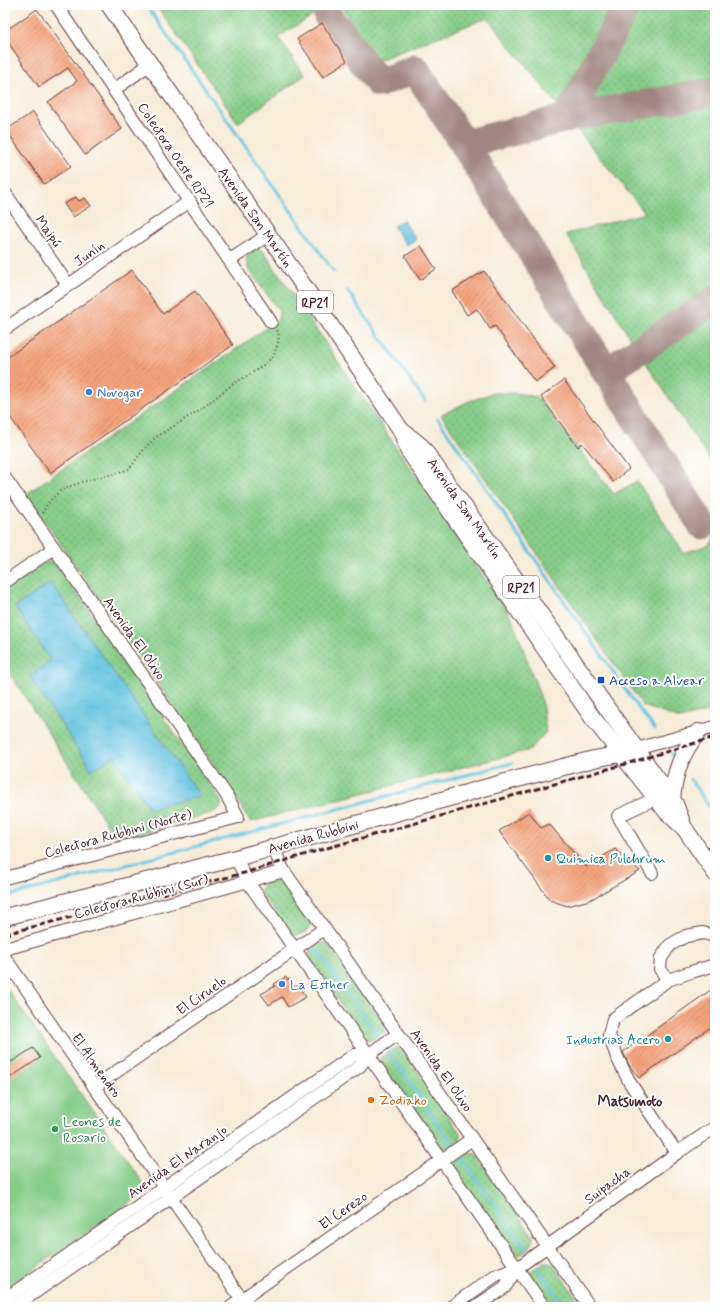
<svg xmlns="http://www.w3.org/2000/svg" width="720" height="1312" viewBox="0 0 720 1312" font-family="Mynerve,sans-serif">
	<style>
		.grass { fill: url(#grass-dots); stroke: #68765a }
		.green { fill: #85cd88; stroke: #68765a }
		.water { fill: url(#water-ripples); stroke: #567186 }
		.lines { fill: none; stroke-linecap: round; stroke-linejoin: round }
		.stream { stroke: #63c3e1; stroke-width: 3 }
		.taxiway { stroke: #a08682; stroke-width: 29 }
		.building { fill: url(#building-hatch) }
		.minor-casing { stroke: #643e45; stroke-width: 14 }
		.major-casing { stroke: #643e45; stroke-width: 18 }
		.path { stroke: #643e45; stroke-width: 2; stroke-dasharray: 1 3; stroke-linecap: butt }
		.minor { stroke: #fff; stroke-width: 12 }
		.major { stroke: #fff; stroke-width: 16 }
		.rail { stroke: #4a1f2b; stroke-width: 3; stroke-dasharray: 6 3; stroke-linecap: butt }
		.shop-dot { fill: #3f7fe0; stroke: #fff; stroke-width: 1.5 }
		.transit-dot { fill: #1a4fb4; stroke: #fff; stroke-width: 1.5 }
		.culture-dot { fill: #0f9aa8; stroke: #fff; stroke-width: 1.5 }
		.food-dot { fill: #e8710a; stroke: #fff; stroke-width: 1.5 }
		.leisure-dot { fill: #2e9e5b; stroke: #fff; stroke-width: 1.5 }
		.labels { text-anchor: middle; stroke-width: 4; stroke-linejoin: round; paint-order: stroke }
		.shield { fill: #fff; stroke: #80626b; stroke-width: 1 }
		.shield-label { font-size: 13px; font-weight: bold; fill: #4a1f2b }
		.street-label { font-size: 14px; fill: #4a1f2b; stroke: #fff }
		.shop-label { font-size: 14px; fill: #366cbe; stroke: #fff; text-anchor: start }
		.transit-label { font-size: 14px; fill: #164399; stroke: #fff; text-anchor: start }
		.culture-label { font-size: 14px; fill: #0d838f; stroke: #fff; text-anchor: start }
		.food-label { font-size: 14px; fill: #c56008; stroke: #fff; text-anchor: start }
		.leisure-label { font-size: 14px; fill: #27864d; stroke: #fff; text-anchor: start }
		.neighbourhood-label { font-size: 15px; font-weight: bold; fill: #4a1f2b; stroke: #fff }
	</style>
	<defs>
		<pattern id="grass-dots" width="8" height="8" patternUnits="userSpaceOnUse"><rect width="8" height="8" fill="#85cd88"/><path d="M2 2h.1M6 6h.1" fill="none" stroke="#6fa66f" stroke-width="1.8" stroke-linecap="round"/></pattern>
		<pattern id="water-ripples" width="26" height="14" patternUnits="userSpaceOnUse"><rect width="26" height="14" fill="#63c3e1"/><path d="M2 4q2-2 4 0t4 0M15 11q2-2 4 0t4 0" fill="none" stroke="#57a7c1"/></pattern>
		<pattern id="building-hatch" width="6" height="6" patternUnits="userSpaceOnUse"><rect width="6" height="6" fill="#f5a57d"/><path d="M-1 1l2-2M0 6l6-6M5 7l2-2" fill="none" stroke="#c88667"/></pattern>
	</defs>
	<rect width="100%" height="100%" fill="#fff"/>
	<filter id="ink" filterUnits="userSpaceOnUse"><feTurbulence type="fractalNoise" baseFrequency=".025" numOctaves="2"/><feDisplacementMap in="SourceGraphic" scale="8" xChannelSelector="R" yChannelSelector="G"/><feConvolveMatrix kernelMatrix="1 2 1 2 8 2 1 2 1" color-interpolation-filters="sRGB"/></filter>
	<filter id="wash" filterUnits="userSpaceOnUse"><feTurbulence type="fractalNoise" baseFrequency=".012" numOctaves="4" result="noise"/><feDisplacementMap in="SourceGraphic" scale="16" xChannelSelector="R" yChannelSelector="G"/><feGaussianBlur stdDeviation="0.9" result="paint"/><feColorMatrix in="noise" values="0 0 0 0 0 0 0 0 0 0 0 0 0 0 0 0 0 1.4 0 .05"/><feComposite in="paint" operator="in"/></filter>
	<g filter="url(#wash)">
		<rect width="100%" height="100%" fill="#f7ecd9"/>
		<!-- grass -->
		<g class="grass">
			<path d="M156 5H330L278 37 305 75 238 123Z"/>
			<path d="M341 5H614L560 108 487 18 376 61Z"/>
			<path d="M639 5H715V77L588 101Z"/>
			<path d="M715 102V285L632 341 566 234 645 213 575 127Z"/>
			<path d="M258 248 264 252 512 618 542 701 546 732 530 750 250 822 234 794 26 494 278 320 279 311 248 269 246 259 249 252Z"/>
			<path d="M715 315V468L646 363Z"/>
			<path d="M492 393H516L537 397 614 494 637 481 684 553 708 545 715 536V710L680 719 643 706 441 415 467 402Z"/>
			<path d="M51 562 57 564 220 799 222 804 219 809 214 812 117 840 5 666V590L44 563Z"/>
			<path d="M277 879 283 880 287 882 312 918C313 929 303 935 293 936L260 892C262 883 268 880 277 879Z"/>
			<path d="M319 942 327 943 385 1024 384 1032C377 1037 373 1040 364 1040L308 956 310 949Z"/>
			<path d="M397 1047 402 1049 460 1133V1141L445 1151 439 1150 379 1062 381 1057Z"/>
			<path d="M468 1153 476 1154 533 1236C533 1245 528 1253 518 1255L515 1253 453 1170V1162Z"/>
			<path d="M544 1262H550L553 1264 583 1307H548L528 1276 530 1272Z"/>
		</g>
		<!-- green -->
		<path class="green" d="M5 986 148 1190 5 1289Z"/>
		<!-- water -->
		<g class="water">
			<path d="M403 220 416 239 406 245 393 226Z"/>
			<path d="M51 583 200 796 150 809 114 756 92 770 29 676 51 661 15 607Z"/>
		</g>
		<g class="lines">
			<!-- stream -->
			<g class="stream">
				<path d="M146 5 334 272"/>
				<path d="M347 290 425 401"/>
				<path d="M438 419 639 709 655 729"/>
				<path d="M671 753 674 757"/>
				<path d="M690 779 715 815"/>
				<path d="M5 897 512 763"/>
				<path d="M314 946 378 1037"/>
				<path d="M389 1052 453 1146"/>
				<path d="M461 1157 527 1250"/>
				<path d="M538 1267 565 1307"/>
			</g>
			<!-- taxiway -->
			<g class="taxiway">
				<path d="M328 16 379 83 415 69 464 144 702 525"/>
				<path d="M567 118 627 5"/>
				<path d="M464 144 567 118 715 92"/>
				<path d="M606 372 715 300"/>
			</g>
		</g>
		<g id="blocks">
			<!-- building -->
			<g class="building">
				<path d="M37 9 122 129 85 155 48 102 77 81 68 68 39 87 5 38V31Z"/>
				<path d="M322 23 347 61 323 77 297 39Z"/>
				<path d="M33 112 71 166 44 184 6 130Z"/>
				<path d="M76 197 79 201 85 198 91 206 73 217 64 204Z"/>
				<path d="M421 246 436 269 420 280 405 256Z"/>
				<path d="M132 270 163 314 195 291 233 345 50 473 5 410V359Z"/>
				<path d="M484 271 555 368 535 382 495 326 490 329 477 309 467 315 452 291Z"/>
				<path d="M564 380 629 469 613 482 582 443 578 447 541 397Z"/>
				<path d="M529 812 541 828 549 824 586 867 615 849 640 871 590 900 567 906 550 900 499 831Z"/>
				<path d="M286 977 288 980 290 979 295 988 298 986 306 997 288 1007 282 997 269 1005 261 994 275 986 274 984Z"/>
				<path d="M715 987V1024L639 1078 629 1065 623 1052Z"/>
				<path d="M33 1048 40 1058 5 1081V1066Z"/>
			</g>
		</g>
	</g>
	<g filter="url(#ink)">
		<use href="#blocks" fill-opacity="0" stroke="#643e45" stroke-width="1"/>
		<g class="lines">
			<defs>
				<g id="minor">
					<path d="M56 5 271 322"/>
					<path d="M114 90 150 64"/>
					<path d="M5 193 68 285"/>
					<path d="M230 260 268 235"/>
					<path d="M5 329 190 201"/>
					<path d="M5 478 227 796 238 817 5 878"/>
					<path d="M5 582 54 548"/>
					<path d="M629 751 715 727"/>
					<path d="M273 848 284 871 590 1307"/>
					<path d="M236 858 248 882 544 1307"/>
					<path d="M652 873 618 816 656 798"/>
					<path d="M5 949 284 871"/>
					<path d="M5 958 247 1307"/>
					<path d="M668 980 660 969 661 958 670 945 686 936 703 933 715 936"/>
					<path d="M94 1087 324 929"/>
					<path d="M677 1153 630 1083 617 1057 609 1035 613 1019 668 980 691 972 715 965"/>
					<path d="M5 1299 354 1055H368"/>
					<path d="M14 1307 360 1066 368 1055 398 1034"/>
					<path d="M231 1307 472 1139"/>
					<path d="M451 1307 496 1275 517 1268 677 1153 715 1127"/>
					<path d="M475 1307 505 1287 517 1268"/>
				</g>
				<g id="major">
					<path d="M109 5 312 298 401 430 408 450 592 717 667 812 685 829 715 873"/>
					<path d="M401 430 421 446 675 804 683 825"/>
					<path d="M672 799C675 771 681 754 698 732"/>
					<path d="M5 917 236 858 502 783 594 759 621 754"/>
				</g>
			</defs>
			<!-- minor casing -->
			<use href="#minor" class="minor-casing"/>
			<!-- major casing -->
			<use href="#major" class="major-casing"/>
			<!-- path -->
			<path class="path" d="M42 513 49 502 61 490 81 482 117 473 129 469 145 448 156 437 201 409 233 384 257 370 272 358 278 344 279 336 277 330"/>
			<!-- minor -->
			<use href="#minor" class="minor"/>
			<!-- major -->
			<use href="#major" class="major"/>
			<!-- rail -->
			<path class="rail" d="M5 934 244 873 320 850 629 763 715 737"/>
		</g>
	</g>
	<!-- markers -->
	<g class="shop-dot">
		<circle cx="89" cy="392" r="4"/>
		<circle cx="282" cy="984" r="4"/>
	</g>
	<rect class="transit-dot" x="597" y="676" width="8" height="8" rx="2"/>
	<g class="culture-dot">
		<circle cx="548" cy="858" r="4"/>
		<circle cx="668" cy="1039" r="4"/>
	</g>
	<circle class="food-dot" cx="371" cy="1100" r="4"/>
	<circle class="leisure-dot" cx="55" cy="1129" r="4"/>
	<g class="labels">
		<!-- shield labels -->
		<g class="shield">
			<rect x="297" y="291" width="36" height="22" rx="3"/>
			<rect x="503" y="576" width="36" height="22" rx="3"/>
		</g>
		<g class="shield-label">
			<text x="315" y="307">RP21</text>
			<text x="521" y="592">RP21</text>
		</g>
		<!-- street labels -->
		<g class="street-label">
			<text transform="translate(176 155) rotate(56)" y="5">Colectora Oeste RP21</text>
			<text transform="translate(256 217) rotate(55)" y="5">Avenida San Martín</text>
			<text transform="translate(49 231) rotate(55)" y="5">Maipú</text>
			<text transform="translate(89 253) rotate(-35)" y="5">Junín</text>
			<text transform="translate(465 508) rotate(55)" y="5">Avenida San Martín</text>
			<text transform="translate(135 638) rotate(55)" y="5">Avenida El Olivo</text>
			<text transform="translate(118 833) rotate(-15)" y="5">Colectora Rubbini (Norte)</text>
			<text transform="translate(313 836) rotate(-16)" y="5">Avenida Rubbini</text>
			<text transform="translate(141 896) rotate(-15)" y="5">Colectora Rubbini (Sur)</text>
			<text transform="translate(201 995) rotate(-35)" y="5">El Ciruelo</text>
			<text transform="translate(97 1065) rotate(55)" y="5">El Almendro</text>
			<text transform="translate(442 1070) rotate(55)" y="5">Avenida El Olivo</text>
			<text transform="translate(177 1161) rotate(-35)" y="5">Avenida El Naranjo</text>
			<text transform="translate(607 1185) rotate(-36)" y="5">Suipacha</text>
			<text transform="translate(343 1210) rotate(-35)" y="5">El Cerezo</text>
		</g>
		<!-- shop labels -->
		<g class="shop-label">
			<text x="97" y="397">Novogar</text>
			<text x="290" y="989">La Esther</text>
		</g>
		<!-- transit labels -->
		<g class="transit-label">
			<text x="609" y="685">Acceso a Alvear</text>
		</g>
		<!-- culture labels -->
		<g class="culture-label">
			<text x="556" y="863">Quimica Pulchrum</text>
			<text x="660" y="1044" text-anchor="end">Industrias Acero</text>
		</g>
		<!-- food labels -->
		<g class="food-label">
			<text x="379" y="1105">Zodiako</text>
		</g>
		<!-- leisure labels -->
		<g class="leisure-label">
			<text x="63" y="1126">Leones de<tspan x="63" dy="16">Rosario</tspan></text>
		</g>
		<!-- neighbourhood labels -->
		<g class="neighbourhood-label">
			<text x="630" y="1106">Matsumoto</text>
		</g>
	</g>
	<!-- margin -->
	<rect width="720" height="1312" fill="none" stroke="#fff" stroke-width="20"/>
</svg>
